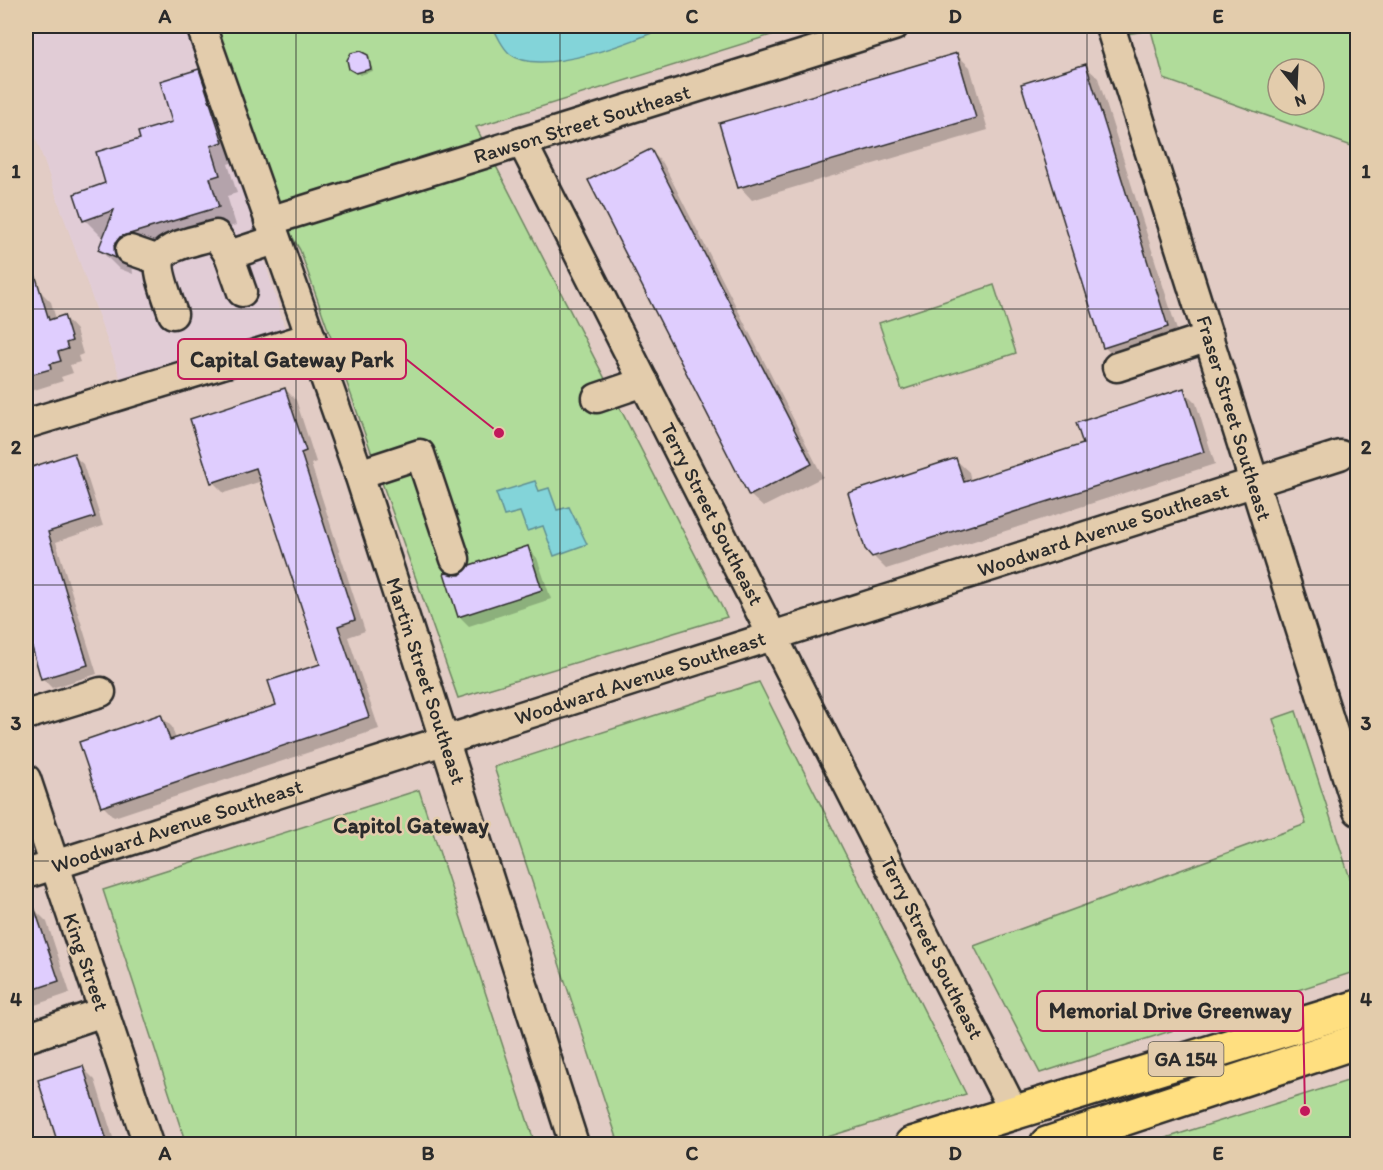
<svg xmlns="http://www.w3.org/2000/svg" width="1383" height="1170" viewBox="0 0 1383 1170" font-family="Itim,sans-serif">
	<style>
		.built { fill: #e1ccd6 }
		.green { fill: #b0dc9a; stroke: #6e8462; stroke-width: 1.5; fill-rule: evenodd }
		.water { fill: #83d4d9; stroke: #609093; stroke-width: 1.5 }
		.shadow { fill: #0003 }
		.building { fill: #dfcdfe; stroke: #2b2b2b; stroke-width: 1.5 }
		.lines { fill: none; stroke-linecap: round; stroke-linejoin: round }
		.minor-casing { stroke: #2b2b2b; stroke-width: 33 }
		.major-casing { stroke: #2b2b2b; stroke-width: 38 }
		.minor { stroke: #e3ccac; stroke-width: 28 }
		.major { stroke: #ffdf80; stroke-width: 33 }
		.grid { fill: none; stroke: #2b2b2b; stroke-width: 1.5; stroke-opacity: 0.55 }
		.labels { text-anchor: middle; stroke-width: 5; stroke-linejoin: round; paint-order: stroke }
		.shield { fill: #e3ccac; stroke: #625b52; stroke-width: 1.5 }
		.shield-label { font-size: 20px; font-weight: bold; fill: #2b2b2b }
		.street-label { font-size: 21px; fill: #2b2b2b; stroke: #e3ccac }
		.neighbourhood-label { font-size: 22px; font-weight: bold; fill: #2b2b2b; stroke: #e3ccac }
		.leader { fill: none; stroke: #c2185b; stroke-width: 2 }
		.callout-dot { fill: #c2185b; stroke: #e3ccac; stroke-width: 2 }
		.callout { fill: #e3ccac; stroke: #c2185b; stroke-width: 2 }
		.callout-label { font-size: 22px; text-anchor: middle; font-weight: bold; fill: #2b2b2b }
		.neatline { fill: none; stroke: #2b2b2b; stroke-width: 2 }
		.grid-label { font-size: 20px; text-anchor: middle; font-weight: bold; fill: #2b2b2b }
	</style>
	<rect width="100%" height="100%" fill="#e2ccc5"/>
	<filter id="ink" filterUnits="userSpaceOnUse"><feTurbulence type="fractalNoise" baseFrequency=".0167" numOctaves="2"/><feDisplacementMap in="SourceGraphic" scale="12" xChannelSelector="R" yChannelSelector="G"/><feConvolveMatrix kernelMatrix="1 2 1 2 8 2 1 2 1" color-interpolation-filters="sRGB"/></filter>
	<g filter="url(#ink)">
		<!-- built -->
		<path class="built" d="M26 26H195L285 329 121 380 26 110Z"/>
		<!-- green -->
		<g class="green">
			<path d="M214 26H800L476 127 727 617 458 698 300 250 270 199Z"/>
			<path d="M1118 26H1338L1357 34V148L1164 79 1151 30 1121 35ZM1278 69H1314V105H1278Z"/>
			<path d="M994 285 1016 353 902 390 879 323Z"/>
			<path d="M759 682 966 1094 805 1144H619L494 767Z"/>
			<path d="M1296 711 1357 900V971L1040 1073 974 946 1306 824 1273 719Z"/>
			<path d="M419 790 535 1144H186L103 890Z"/>
			<path d="M1357 1078V1144H1147Z"/>
		</g>
		<!-- water -->
		<g class="water">
			<path d="M493 26H667C636 41 540 78 510 54 503 48 496 34 493 26Z"/>
			<path d="M535 481 539 491 549 488 557 510 569 507 587 544 554 556 543 526 527 531 520 512 504 516 496 493Z"/>
		</g>
		<!-- shadow -->
		<g class="shadow">
			<path d="M957 55 970 67 988 130 752 200 740 187Z"/>
			<path d="M367 57 373 71 360 75 354 71Z"/>
			<path d="M1085 66 1098 78 1180 340 1117 359 1104 347Z"/>
			<path d="M198 71 216 89 240 160 228 164 237 193 227 196 236 225 138 255 132 264 133 274 118 268 100 250 103 238 85 220 107 184 142 140 174 123Z"/>
			<path d="M650 151 663 163 823 477 763 507 750 495Z"/>
			<path d="M26 287 38 289 51 302 56 319 64 317 76 330 83 354 78 356 80 362 70 365 73 373 61 377 63 381 28 392 26 389Z"/>
			<path d="M285 389 296 400 316 462 311 464 365 631 348 637 379 729 114 817 103 806 161 716 172 727 176 740 278 706 322 665 262 481 224 493 213 482Z"/>
			<path d="M1183 390 1196 403 1215 464 886 569 873 556 956 460 969 472 971 481 1084 445Z"/>
			<path d="M73 455 83 464 103 526 56 542 97 674 52 688 43 679 26 621V471Z"/>
			<path d="M528 548 537 558 551 599 469 626 459 616Z"/>
			<path d="M34 909 47 922 70 993 26 1008V912Z"/>
			<path d="M83 1068 95 1080 115 1144H60L40 1081Z"/>
		</g>
		<!-- building -->
		<g class="building">
			<path d="M360 51 368 55 371 69 356 73 349 69 347 60 351 53Z"/>
			<path d="M957 53 976 118 738 188 719 123Z"/>
			<path d="M1086 64 1168 327 1103 348 1021 84Z"/>
			<path d="M199 69 223 142 211 146 220 175 210 178 219 207 120 237 114 245 116 258 98 250 114 210 83 221 74 194 105 183 96 152 140 139 138 132 172 122 160 81Z"/>
			<path d="M651 149 812 464 749 496 588 180Z"/>
			<path d="M26 261H31L49 320 64 315 72 341 66 343 68 349 58 352 61 361 50 364 51 369 26 376Z"/>
			<path d="M285 388 306 451 301 453 355 620 338 626 369 717 101 807 79 742 161 714 170 740 276 705 268 681 320 664 256 468 211 483 190 419Z"/>
			<path d="M1184 388 1204 452 872 557 865 549 848 493 956 458 964 482 1083 444 1076 423Z"/>
			<path d="M74 453 95 517 48 532 88 665 41 679 26 626V469Z"/>
			<path d="M528 546 542 590 458 617 444 573 460 575 470 565Z"/>
			<path d="M29 892 59 981 26 992V893Z"/>
			<path d="M83 1066 108 1144H58L38 1080Z"/>
		</g>
		<g class="lines">
			<defs>
				<g id="minor">
					<path d="M201 26 359 474 574 1144"/>
					<path d="M1110 26 1358 811"/>
					<path d="M522 142 1014 1112"/>
					<path d="M269 221 894 26"/>
					<path d="M130 250 159 260"/>
					<path d="M242 292 229 255 275 240"/>
					<path d="M173 314C151 251 150 252 216 235L229 255"/>
					<path d="M1117 367 1209 337"/>
					<path d="M597 398 644 382"/>
					<path d="M26 424 311 337"/>
					<path d="M359 474 420 454 455 559"/>
					<path d="M26 715 101 692"/>
					<path d="M26 779 148 1144"/>
					<path d="M26 874 1340 455"/>
					<path d="M26 1038 103 1012"/>
				</g>
				<g id="major">
					<path d="M912 1144 1358 1007"/>
					<path d="M1047 1144 1358 1041"/>
				</g>
			</defs>
			<!-- minor casing -->
			<use href="#minor" class="minor-casing"/>
			<!-- major casing -->
			<use href="#major" class="major-casing"/>
			<!-- minor -->
			<use href="#minor" class="minor"/>
			<!-- major -->
			<use href="#major" class="major"/>
		</g>
	</g>
	<!-- grid -->
	<path class="grid" d="M296 26V1144M560 26V1144M823 26V1144M1087 26V1144M26 309H1358M26 585H1358M26 861H1358"/>
	<g class="labels">
		<!-- shield labels -->
		<rect class="shield" x="1148.5" y="1042" width="75" height="34" rx="4.5"/>
		<g class="shield-label">
			<text x="1186" y="1066">GA 154</text>
		</g>
		<!-- street labels -->
		<g class="street-label">
			<text transform="translate(582 124) rotate(-17)" y="7">Rawson Street Southeast</text>
			<text transform="translate(1234 418) rotate(73)" y="7">Fraser Street Southeast</text>
			<text transform="translate(712 514) rotate(63)" y="7">Terry Street Southeast</text>
			<text transform="translate(1103 530) rotate(-18)" y="7">Woodward Avenue Southeast</text>
			<text transform="translate(640 678) rotate(-18)" y="7">Woodward Avenue Southeast</text>
			<text transform="translate(426 681) rotate(72)" y="7">Martin Street Southeast</text>
			<text transform="translate(177 826) rotate(-18)" y="7">Woodward Avenue Southeast</text>
			<text transform="translate(932 948) rotate(63)" y="7">Terry Street Southeast</text>
			<text transform="translate(86 962) rotate(71)" y="7">King Street</text>
		</g>
		<!-- neighbourhood labels -->
		<g class="neighbourhood-label">
			<text x="411" y="833">Capitol Gateway</text>
		</g>
	</g>
	<!-- callouts -->
	<path class="leader" d="M499 433L406 359M1305 1111L1303 1011"/>
	<g class="callout-dot">
		<circle cx="499" cy="433" r="6"/>
		<circle cx="1305" cy="1111" r="6"/>
	</g>
	<g class="callout">
		<rect x="178" y="339" width="228" height="40" rx="6"/>
		<rect x="1037" y="991" width="266" height="40" rx="6"/>
	</g>
	<g class="callout-label">
		<text x="292" y="367">Capital Gateway Park</text>
		<text x="1170" y="1018">Memorial Drive Greenway</text>
	</g>
	<!-- margin -->
	<rect width="1383" height="1170" fill="none" stroke="#e3ccac" stroke-width="66"/>
	<!-- north arrow -->
	<g transform="translate(1296 87) rotate(162)"><circle r="28" fill="#e3ccac" stroke="#998c78" stroke-width="1.5"/>
	<path d="M0-4.5L10 22L0 15L-10 22Z" fill="#2b2b2b"/>
	<text y="-9" font-size="16" font-weight="bold" text-anchor="middle" fill="#2b2b2b">N</text>
	</g>
	<rect x="33" y="33" width="1317" height="1104" class="neatline"/>
	<g class="grid-label">
		<text x="165" y="23">A</text>
		<text x="428" y="23">B</text>
		<text x="692" y="23">C</text>
		<text x="955" y="23">D</text>
		<text x="1218" y="23">E</text>
		<text x="16" y="178">1</text>
		<text x="1366" y="178">1</text>
		<text x="16" y="454">2</text>
		<text x="1366" y="454">2</text>
		<text x="16" y="730">3</text>
		<text x="1366" y="730">3</text>
		<text x="16" y="1006">4</text>
		<text x="1366" y="1006">4</text>
		<text x="165" y="1160">A</text>
		<text x="428" y="1160">B</text>
		<text x="692" y="1160">C</text>
		<text x="955" y="1160">D</text>
		<text x="1218" y="1160">E</text>
	</g>
</svg>
